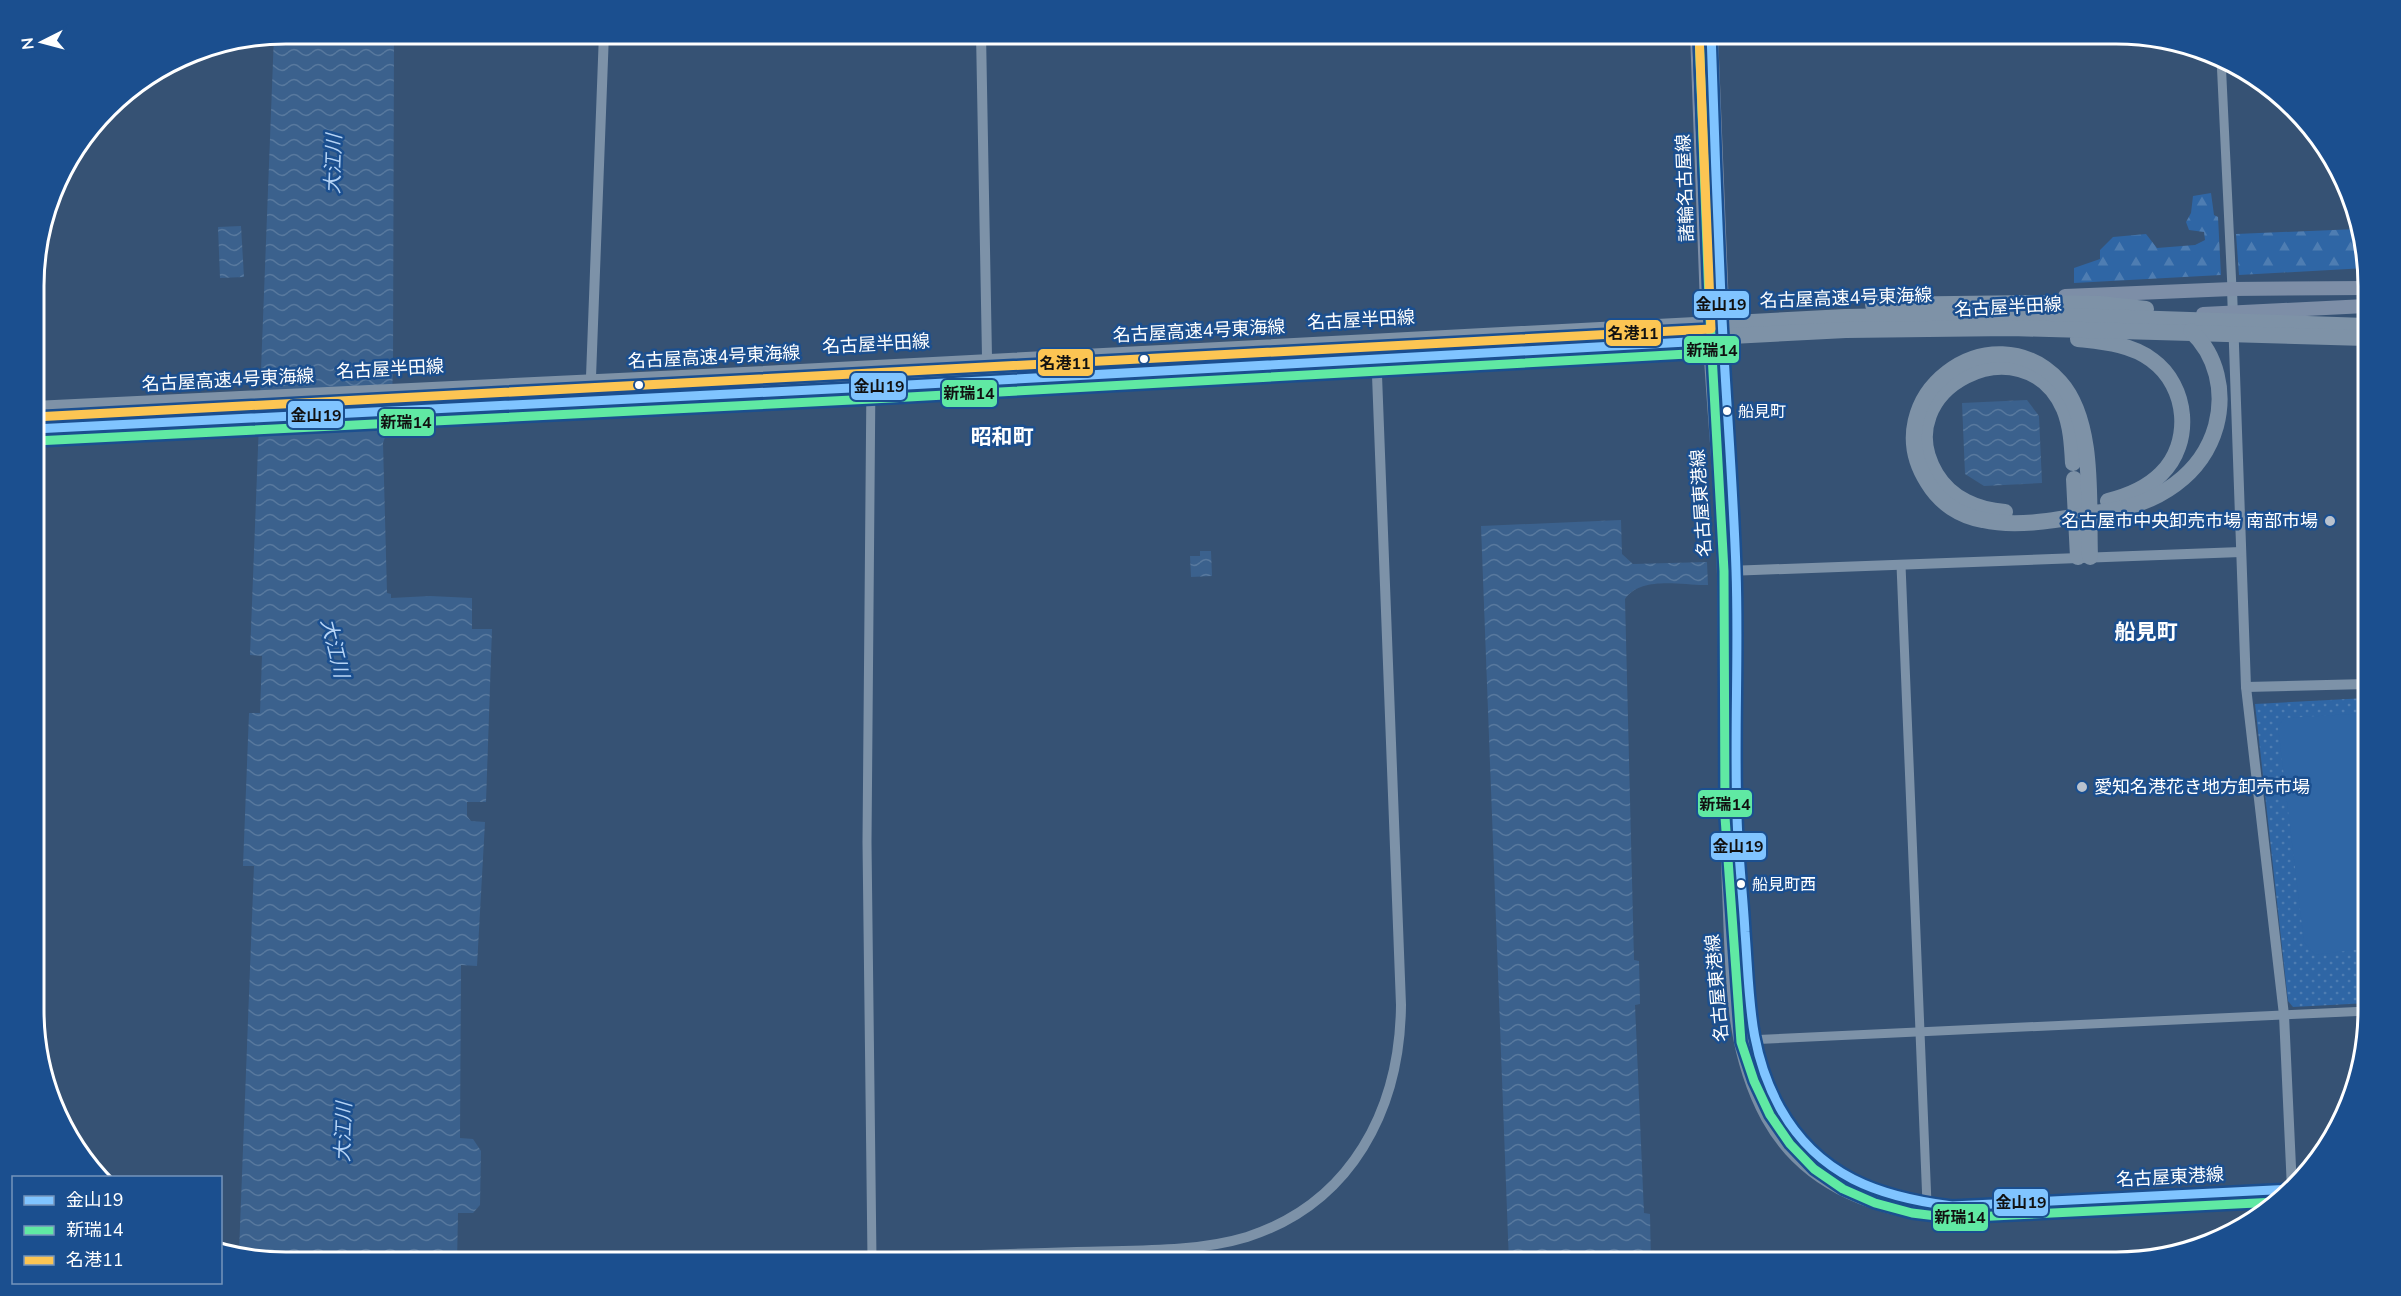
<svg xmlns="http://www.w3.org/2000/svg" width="2401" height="1296" viewBox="0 0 2401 1296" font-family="'Nunito Sans','Noto Sans JP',sans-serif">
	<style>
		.grass { fill: url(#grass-dots) }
		.forest { fill: url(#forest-firs) }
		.garden { fill: #2f66a5 }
		.water { fill: url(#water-waves) }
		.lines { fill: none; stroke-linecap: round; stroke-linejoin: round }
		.minor { stroke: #7d92a8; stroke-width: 9 }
		.tertiary { stroke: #7d92a8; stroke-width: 10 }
		.secondary { stroke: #798da4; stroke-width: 12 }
		.primary { stroke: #7d8ea7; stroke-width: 14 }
		.motorway { stroke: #7e92a7; stroke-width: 16 }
		.bus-1-casing { stroke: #1b4f8f; stroke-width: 14 }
		.bus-2-casing { stroke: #1b4f8f; stroke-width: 14 }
		.bus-3-casing { stroke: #1b4f8f; stroke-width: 14 }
		.bus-1 { stroke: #80c4ff; stroke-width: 9 }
		.bus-2 { stroke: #60e9a3; stroke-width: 9 }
		.bus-3 { stroke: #fcc553; stroke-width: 9 }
		.bus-dot { fill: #fff; stroke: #1b4f8f; stroke-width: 2 }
		.poi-dot { fill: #b9c2ce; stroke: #1b4f8f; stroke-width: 2 }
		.labels { text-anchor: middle; stroke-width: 5; stroke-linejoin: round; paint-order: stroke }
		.bus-label { font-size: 16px; fill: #fff; stroke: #1b4f8f; text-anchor: start }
		.street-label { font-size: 18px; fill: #fff; stroke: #1b4f8f }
		.poi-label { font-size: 18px; fill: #fff; stroke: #1b4f8f; text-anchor: end }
		.water-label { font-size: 20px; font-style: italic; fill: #b5d3f5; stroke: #1b4f8f }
		.quarter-label { font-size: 21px; font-weight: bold; fill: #fff; stroke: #1b4f8f }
		.rim { fill: none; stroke: #fff; stroke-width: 3 }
		.line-badge { stroke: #1b4f8f; stroke-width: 2 }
		.pale-badge-label { font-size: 16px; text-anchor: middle; font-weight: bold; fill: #111 }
	</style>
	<defs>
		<pattern id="grass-dots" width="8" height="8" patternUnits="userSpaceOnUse" patternTransform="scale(1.5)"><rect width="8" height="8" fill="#2f66a5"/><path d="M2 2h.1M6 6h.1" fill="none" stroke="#4e7db2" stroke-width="1.8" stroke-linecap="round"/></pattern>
		<pattern id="forest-firs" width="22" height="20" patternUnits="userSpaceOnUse" patternTransform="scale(1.5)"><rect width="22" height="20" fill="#2f66a5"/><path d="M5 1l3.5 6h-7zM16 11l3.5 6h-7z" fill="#4e7db2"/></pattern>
		<pattern id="water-waves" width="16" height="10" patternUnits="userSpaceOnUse" patternTransform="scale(1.5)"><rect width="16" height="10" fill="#3b618d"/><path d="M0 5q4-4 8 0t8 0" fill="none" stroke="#58799e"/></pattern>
	</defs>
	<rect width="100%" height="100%" fill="#365274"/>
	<!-- grass -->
	<path class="grass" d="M2367 698 2368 1003 2293 1007 2288 1001 2255 704Z"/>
	<!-- forest -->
	<g class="forest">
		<path d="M2211 193 2214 215 2218 217 2221 275 2074 283V268L2100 259V250L2113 237 2146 234 2157 248 2195 245 2205 240 2204 232 2189 230 2186 222 2191 213 2193 196Z"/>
		<path d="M2357 229 2366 253V268L2239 275 2236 234Z"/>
	</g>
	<!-- garden -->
	<path class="garden" d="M2367 713 2368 948 2315 955 2304 942 2278 727 2284 718Z"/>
	<!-- water -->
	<g class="water">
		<path d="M285 33H394L393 369 391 420 383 443 387 593 391 594V598L430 596 472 598V629H492L486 802H467V816L471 821 485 822 477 966 461 965 460 1138 473 1139 481 1151 480 1205 473 1213H458L457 1263H285L239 1252 254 866H243L249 713H260L262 656 250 655 274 35Z"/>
		<path d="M241 226 244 277 220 278 218 227Z"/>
		<path d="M2027 400 2039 416 2042 483 1984 486 1965 474 1962 403Z"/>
		<path d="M1621 520 1622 554 1633 564 1707 562 1708 585C1683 586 1642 575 1625 599L1634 960 1639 961 1640 1004 1635 1005 1644 1213 1650 1214 1651 1263H1509L1481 526Z"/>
		<path d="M1200 551H1211L1212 576 1191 577 1190 556H1200Z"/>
	</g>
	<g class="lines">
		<!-- minor -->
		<g class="minor">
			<path d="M2221 58 2232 289"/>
			<path d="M871 376 867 842 872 1259"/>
			<path d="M1901 565 1927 1204"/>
			<path d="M1747 1040 2368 1011"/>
		</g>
		<!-- tertiary -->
		<g class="tertiary">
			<path d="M981 33 987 357"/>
			<path d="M2232 289 2246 687 2284 1015 2292 1189"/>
			<path d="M591 377 604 33"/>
			<path d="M1728 571 2241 552"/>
			<path d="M2246 687 2367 684"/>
			<path d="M872 1259C940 1256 1008 1254 1076 1252 1131 1250 1194 1253 1247 1237 1352 1203 1400 1109 1401 1005L1376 349"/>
		</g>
		<!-- secondary -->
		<g class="secondary">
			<path d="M1723 340C1727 417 1734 495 1736 572 1738 653 1735 733 1737 814 1737 852 1741 890 1743 927 1747 985 1746 1048 1774 1101 1812 1171 1876 1201 1952 1206L2292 1189"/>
			<path d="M1709 341C1713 419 1722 497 1723 575 1725 680 1724 785 1728 890 1732 969 1728 1046 1767 1118 1806 1189 1883 1215 1960 1217L2277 1202"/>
		</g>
		<!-- primary -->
		<g class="primary">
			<path d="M1697 33 1708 333"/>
			<path d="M1711 33 1723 332"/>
			<path d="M2065 296 2232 289 2366 288"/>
			<path d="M2203 314 2366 306"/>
			<path d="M34 429 81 427"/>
		</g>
		<!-- motorway -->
		<g class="motorway">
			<path d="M1873 305 2041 303 2100 304 2146 309"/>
			<path d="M2078 339C2104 342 2131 344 2152 360 2188 386 2193 443 2161 474 2146 489 2128 496 2108 501"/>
			<path d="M34 409 724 376 1845 317 2009 314 2366 326"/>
			<path d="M34 421 394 405 1846 330 2011 328 2366 338"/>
			<path d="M2074 479 2078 557"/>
			<path d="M2005 512C1978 510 1951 499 1936 474 1885 389 2024 319 2064 409 2071 426 2072 445 2073 463"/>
			<path d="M2090 557C2088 505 2096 422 2060 382 1991 307 1873 398 1928 483 1940 503 1960 516 1983 520 2022 529 2069 517 2109 511 2157 503 2202 476 2216 426 2225 392 2217 355 2191 331"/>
		</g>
		<defs>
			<g id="bus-1">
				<path d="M1711 33C1714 121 1717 210 1721 298 1725 389 1733 479 1736 570 1739 652 1734 734 1737 816 1738 855 1743 894 1745 932 1750 996 1748 1050 1780 1108 1818 1176 1879 1197 1952 1206L2292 1189"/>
				<path d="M34 429 871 387 1723 340"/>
			</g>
			<g id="bus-2">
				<path d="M1699 33 1709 300 1724 571 1725 817 1741 1042 1754 1081 1770 1115 1790 1144 1814 1169 1843 1189 1875 1203 1912 1213 1953 1218 2277 1202"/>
				<path d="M35 441 872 399 1724 352"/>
			</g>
			<path id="bus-3" d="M34 417 1711 329 1699 33"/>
		</defs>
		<!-- bus-1 casing -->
		<use href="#bus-1" class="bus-1-casing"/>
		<!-- bus-2 casing -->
		<use href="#bus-2" class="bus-2-casing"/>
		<!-- bus-3 casing -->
		<use href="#bus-3" class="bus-3-casing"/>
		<!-- bus-1 -->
		<use href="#bus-1" class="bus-1"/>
		<!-- bus-2 -->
		<use href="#bus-2" class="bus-2"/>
		<!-- bus-3 -->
		<use href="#bus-3" class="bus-3"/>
	</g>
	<!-- markers -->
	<g class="bus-dot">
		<circle cx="1144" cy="359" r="5"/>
		<circle cx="639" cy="385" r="5"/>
		<circle cx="1727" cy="411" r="5"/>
		<circle cx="1741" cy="884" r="5"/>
	</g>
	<g class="poi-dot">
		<circle cx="2330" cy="521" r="6"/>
		<circle cx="2082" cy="787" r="6"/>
	</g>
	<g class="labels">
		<!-- bus labels -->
		<g class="bus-label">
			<text x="1738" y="417">船見町</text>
			<text x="1752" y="890">船見町西</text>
		</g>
		<!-- street labels -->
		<g class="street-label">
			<text transform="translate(1685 188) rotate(-92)" y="6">諸輪名古屋線</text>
			<text transform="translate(1846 298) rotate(-2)" y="6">名古屋高速4号東海線</text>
			<text transform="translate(2008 307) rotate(-3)" y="6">名古屋半田線</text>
			<text transform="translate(1361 320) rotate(-3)" y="6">名古屋半田線</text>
			<text transform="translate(1199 331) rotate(-3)" y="6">名古屋高速4号東海線</text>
			<text transform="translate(876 344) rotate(-3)" y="6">名古屋半田線</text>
			<text transform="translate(714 357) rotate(-3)" y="6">名古屋高速4号東海線</text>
			<text transform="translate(390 369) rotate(-3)" y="6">名古屋半田線</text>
			<text transform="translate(228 380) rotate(-3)" y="6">名古屋高速4号東海線</text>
			<text transform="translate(1701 503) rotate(-94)" y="6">名古屋東港線</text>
			<text transform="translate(1717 988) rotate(-95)" y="6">名古屋東港線</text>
			<text transform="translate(2170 1177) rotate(-3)" y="6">名古屋東港線</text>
		</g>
		<!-- poi labels -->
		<g class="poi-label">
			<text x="2318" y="527">名古屋市中央卸売市場 南部市場</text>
			<text x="2094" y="793" text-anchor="start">愛知名港花き地方卸売市場</text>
		</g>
		<!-- water labels -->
		<g class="water-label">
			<text transform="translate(333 164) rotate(-88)" y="7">大江川</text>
			<text transform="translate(335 648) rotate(76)" y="7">大江川</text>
			<text transform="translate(343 1132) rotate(-88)" y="7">大江川</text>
		</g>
		<!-- quarter labels -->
		<g class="quarter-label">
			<text x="1002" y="444">昭和町</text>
			<text x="2146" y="639">船見町</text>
		</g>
	</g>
	<!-- crop -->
	<path d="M0 0H2401V1296H0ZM286 44H2116A242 242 0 0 1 2358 286V1010A242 242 0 0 1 2116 1252H286A242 242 0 0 1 44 1010V286A242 242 0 0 1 286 44Z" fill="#1b4f8f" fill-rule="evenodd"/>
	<path class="rim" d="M286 44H2116A242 242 0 0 1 2358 286V1010A242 242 0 0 1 2116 1252H286A242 242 0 0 1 44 1010V286A242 242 0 0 1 286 44Z"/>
	<g class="line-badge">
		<rect x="1693" y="290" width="57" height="29" rx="6" fill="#80c4ff"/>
		<rect x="1605" y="319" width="57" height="28" rx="6" fill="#fcc553"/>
		<rect x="1683" y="335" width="57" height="29" rx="6" fill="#60e9a3"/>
		<rect x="1037" y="348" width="57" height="29" rx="6" fill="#fcc553"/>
		<rect x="850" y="372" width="57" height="29" rx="6" fill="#80c4ff"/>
		<rect x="941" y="379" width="57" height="29" rx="6" fill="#60e9a3"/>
		<rect x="287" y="400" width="57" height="29" rx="6" fill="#80c4ff"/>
		<rect x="378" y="408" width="57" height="29" rx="6" fill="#60e9a3"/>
		<rect x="1697" y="789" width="56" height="29" rx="6" fill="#60e9a3"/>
		<rect x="1710" y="832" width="57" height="29" rx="6" fill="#80c4ff"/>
		<rect x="1993" y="1188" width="56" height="29" rx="6" fill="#80c4ff"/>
		<rect x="1932" y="1203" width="57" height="29" rx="6" fill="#60e9a3"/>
	</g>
	<g class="pale-badge-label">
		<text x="1721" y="310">金山19</text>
		<text x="1633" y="339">名港11</text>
		<text x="1712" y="356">新瑞14</text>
		<text x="1065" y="369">名港11</text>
		<text x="879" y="392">金山19</text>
		<text x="969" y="399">新瑞14</text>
		<text x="316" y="421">金山19</text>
		<text x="406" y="428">新瑞14</text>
		<text x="1725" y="810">新瑞14</text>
		<text x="1738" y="852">金山19</text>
		<text x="2021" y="1208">金山19</text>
		<text x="1960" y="1223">新瑞14</text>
	</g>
	<!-- legend -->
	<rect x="12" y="1176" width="210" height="108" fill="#1b4f8f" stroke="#7695bc" stroke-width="1.5"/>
	<rect x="24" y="1196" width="30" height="9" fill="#80c4ff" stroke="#7695bc" stroke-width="1.5"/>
	<text x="66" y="1206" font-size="18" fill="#ffffff">金山19</text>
	<rect x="24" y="1226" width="30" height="9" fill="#60e9a3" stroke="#7695bc" stroke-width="1.5"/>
	<text x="66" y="1236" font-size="18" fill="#ffffff">新瑞14</text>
	<rect x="24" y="1256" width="30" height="9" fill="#fcc553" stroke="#7695bc" stroke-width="1.5"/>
	<text x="66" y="1266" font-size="18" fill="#ffffff">名港11</text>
	<!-- north arrow -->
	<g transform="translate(42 42) rotate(264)" stroke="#1b4f8f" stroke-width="4.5" paint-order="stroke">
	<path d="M0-4.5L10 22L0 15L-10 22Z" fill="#ffffff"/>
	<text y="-9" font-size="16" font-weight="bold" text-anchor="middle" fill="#ffffff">N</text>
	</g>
</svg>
